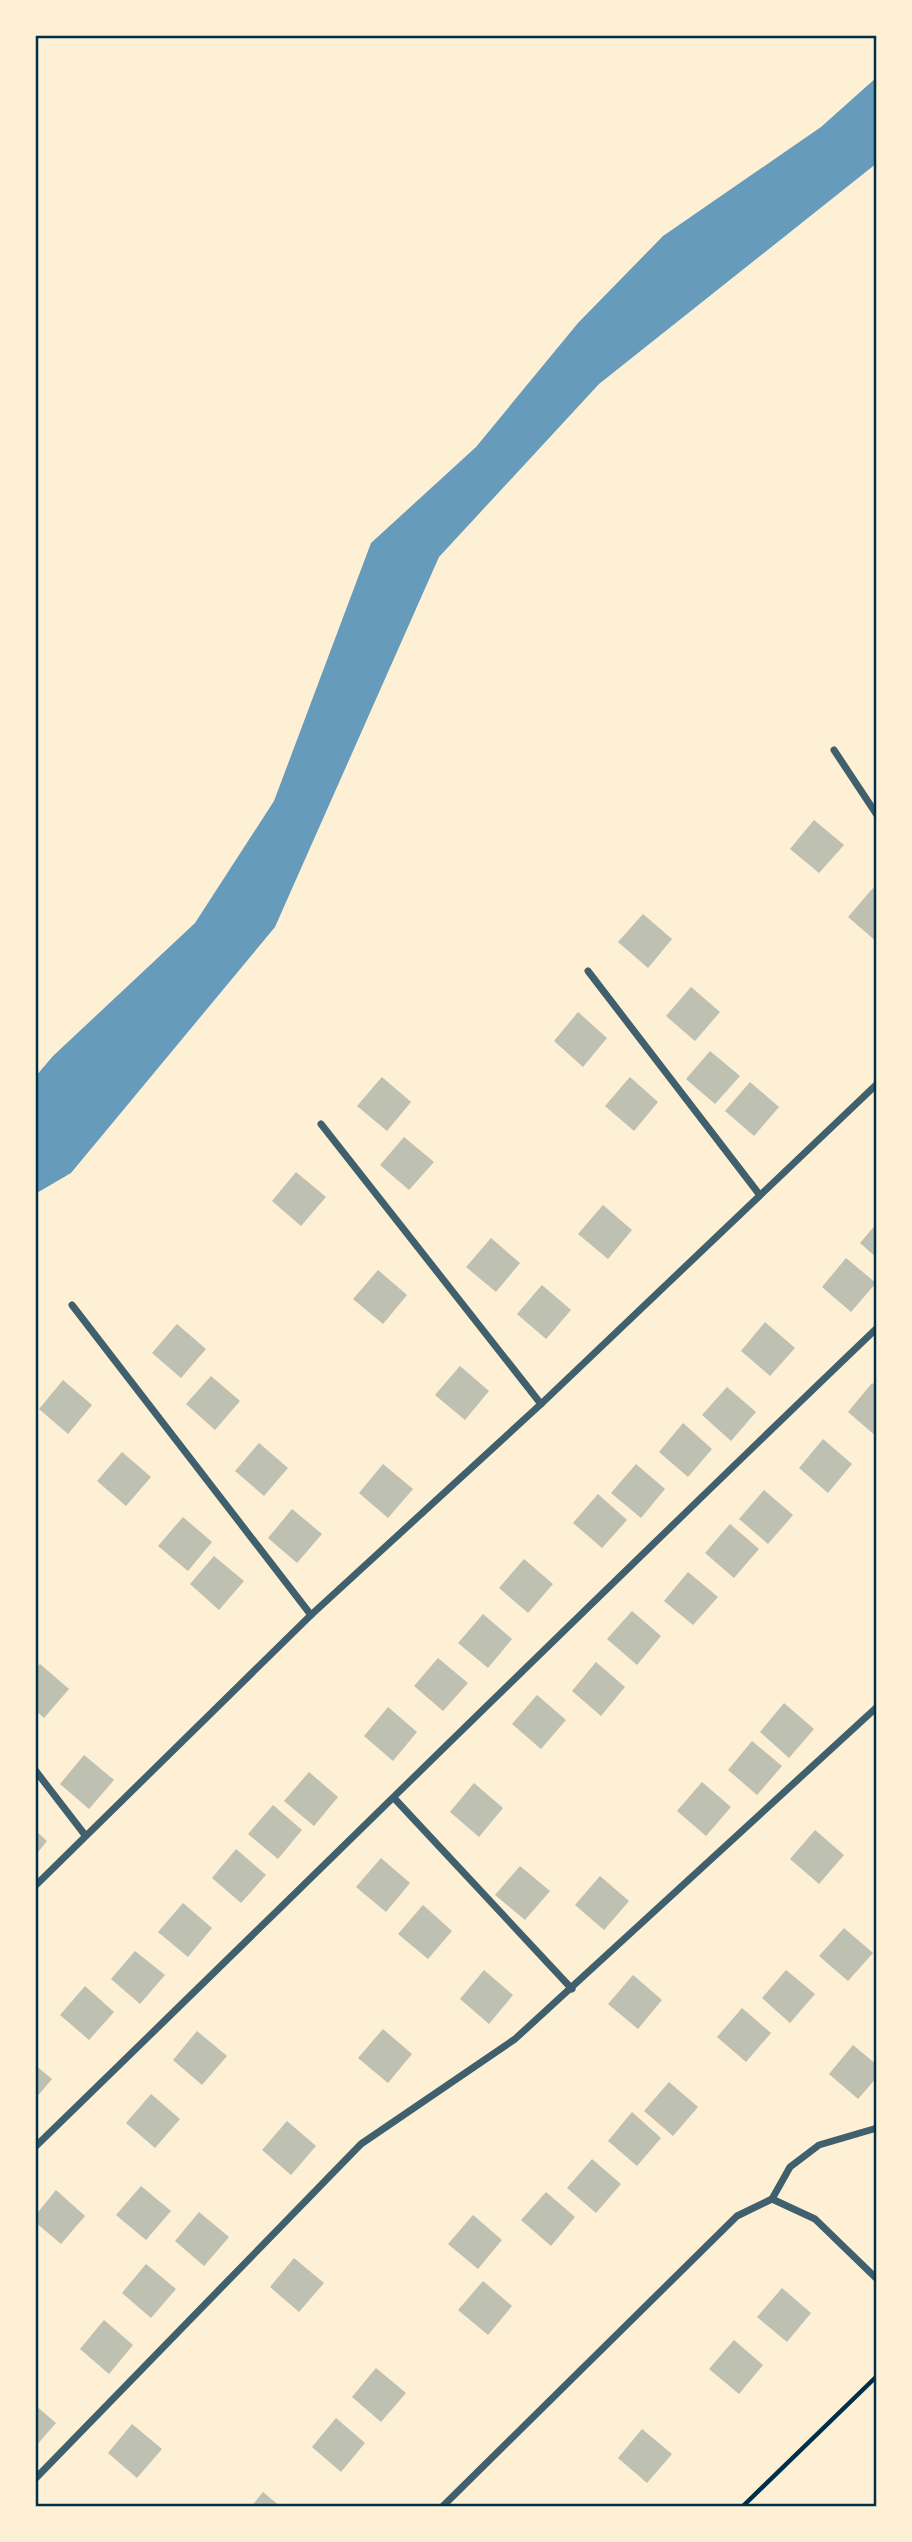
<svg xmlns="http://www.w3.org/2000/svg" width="912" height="2542" viewBox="0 0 912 2542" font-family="'Nunito Sans',sans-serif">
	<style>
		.water { fill: #669bbc }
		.building { fill: #bec0b2 }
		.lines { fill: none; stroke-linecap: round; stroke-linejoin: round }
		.path { stroke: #003049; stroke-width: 4.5 }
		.minor { stroke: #3f606c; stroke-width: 7 }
		.neatline { fill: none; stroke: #003049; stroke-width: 2.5 }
	</style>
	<rect width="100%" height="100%" fill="#fdf0d5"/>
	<!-- water -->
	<path class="water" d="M877 77V163L599 384 439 557 275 927 71 1173 35 1194V1077L53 1056 195 923 274 801 371 543 476 447 578 323 663 236 821 127Z"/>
	<!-- building -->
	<g class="building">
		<path d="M814 820 844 845 819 873 790 849Z"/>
		<path d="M873 888 877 892V942L848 917Z"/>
		<path d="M643 914 672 939 648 968 618 942Z"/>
		<path d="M691 987 720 1012 695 1041 666 1016Z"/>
		<path d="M578 1012 607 1038 583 1067 554 1041Z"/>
		<path d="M710 1051 740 1076 715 1104 686 1079Z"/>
		<path d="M382 1077 411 1102 387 1131 357 1106Z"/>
		<path d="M630 1077 658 1102 634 1131 605 1106Z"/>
		<path d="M750 1082 779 1107 754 1136 725 1111Z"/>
		<path d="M404 1137 434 1162 409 1190 380 1165Z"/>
		<path d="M296 1172 326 1197 301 1226 272 1201Z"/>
		<path d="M603 1205 632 1230 608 1259 578 1234Z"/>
		<path d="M877 1223V1258L860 1243Z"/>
		<path d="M491 1238 520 1263 496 1292 466 1267Z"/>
		<path d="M846 1258 876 1283 851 1312 822 1287Z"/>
		<path d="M378 1270 407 1295 383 1324 353 1299Z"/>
		<path d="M542 1285 571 1310 546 1339 517 1314Z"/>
		<path d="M765 1322 795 1348 770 1376 741 1351Z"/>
		<path d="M177 1324 206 1349 181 1378 152 1353Z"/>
		<path d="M460 1366 489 1391 465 1420 435 1395Z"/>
		<path d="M211 1376 240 1401 215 1430 186 1404Z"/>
		<path d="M63 1380 92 1405 68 1434 39 1409Z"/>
		<path d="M872 1383 877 1387V1437L848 1412Z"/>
		<path d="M727 1387 756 1412 731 1441 702 1415Z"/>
		<path d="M683 1423 712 1449 688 1477 659 1452Z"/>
		<path d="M823 1439 852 1464 828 1493 799 1468Z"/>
		<path d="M259 1443 288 1468 264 1496 235 1471Z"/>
		<path d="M122 1452 151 1477 126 1506 97 1481Z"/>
		<path d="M383 1464 413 1489 388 1518 359 1493Z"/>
		<path d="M636 1464 665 1489 641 1518 611 1493Z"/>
		<path d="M764 1490 793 1515 768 1544 739 1519Z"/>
		<path d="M598 1494 627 1520 602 1548 573 1523Z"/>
		<path d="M292 1509 322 1534 297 1563 268 1538Z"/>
		<path d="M183 1517 212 1542 188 1571 158 1546Z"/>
		<path d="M730 1524 759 1549 734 1578 705 1553Z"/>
		<path d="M214 1556 244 1581 219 1610 190 1584Z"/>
		<path d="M524 1559 553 1584 528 1613 499 1588Z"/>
		<path d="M688 1572 718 1597 693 1625 664 1601Z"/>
		<path d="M632 1611 661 1636 637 1665 607 1639Z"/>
		<path d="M483 1614 512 1639 488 1668 458 1643Z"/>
		<path d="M438 1658 468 1683 443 1711 414 1686Z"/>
		<path d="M596 1662 625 1687 601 1716 572 1691Z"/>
		<path d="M40 1664 69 1689 44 1718 35 1710V1669Z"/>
		<path d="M537 1695 566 1720 541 1749 512 1724Z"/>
		<path d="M784 1703 814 1729 789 1758 760 1732Z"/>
		<path d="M388 1707 417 1732 393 1761 364 1736Z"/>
		<path d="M752 1741 782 1766 757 1795 728 1770Z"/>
		<path d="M84 1755 114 1780 89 1809 60 1784Z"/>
		<path d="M309 1772 338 1797 314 1826 284 1801Z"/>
		<path d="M702 1782 731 1807 706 1836 677 1811Z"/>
		<path d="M474 1783 503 1808 479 1837 450 1812Z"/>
		<path d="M273 1805 302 1830 278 1859 248 1834Z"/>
		<path d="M35 1830 47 1841 35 1856Z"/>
		<path d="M815 1830 844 1855 819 1884 790 1859Z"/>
		<path d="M236 1849 266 1875 241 1903 212 1878Z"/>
		<path d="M381 1858 410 1883 386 1912 356 1887Z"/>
		<path d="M520 1866 550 1891 525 1920 495 1895Z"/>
		<path d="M600 1876 629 1901 604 1930 575 1905Z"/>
		<path d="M183 1903 212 1928 188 1957 158 1932Z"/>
		<path d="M423 1905 452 1931 428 1959 398 1934Z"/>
		<path d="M844 1928 873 1953 848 1981 819 1956Z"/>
		<path d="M135 1951 165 1975 140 2004 111 1979Z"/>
		<path d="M484 1970 513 1995 489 2024 460 1999Z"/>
		<path d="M786 1970 815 1994 790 2023 762 1998Z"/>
		<path d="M633 1975 662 2000 638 2029 608 2004Z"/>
		<path d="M85 1986 114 2012 89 2040 60 2015Z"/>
		<path d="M742 2008 771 2033 746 2062 717 2037Z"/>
		<path d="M383 2029 412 2054 388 2083 358 2058Z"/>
		<path d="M197 2031 227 2056 202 2085 173 2060Z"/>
		<path d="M853 2045 877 2065V2077L858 2099 829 2074Z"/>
		<path d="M35 2065 52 2079 35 2099Z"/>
		<path d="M669 2082 698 2107 673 2136 644 2111Z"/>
		<path d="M151 2094 180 2119 155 2148 126 2123Z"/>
		<path d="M632 2112 661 2138 637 2166 608 2141Z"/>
		<path d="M287 2121 316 2146 291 2175 262 2150Z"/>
		<path d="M592 2159 621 2184 596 2213 567 2188Z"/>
		<path d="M141 2186 171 2211 146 2240 116 2215Z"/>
		<path d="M56 2190 85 2216 61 2244 35 2222V2216Z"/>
		<path d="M546 2192 575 2217 551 2246 521 2220Z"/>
		<path d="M199 2212 229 2237 204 2266 175 2241Z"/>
		<path d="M473 2215 502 2240 478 2269 448 2244Z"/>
		<path d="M294 2258 324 2283 299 2312 270 2287Z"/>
		<path d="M146 2264 176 2289 151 2318 122 2293Z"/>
		<path d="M483 2281 512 2306 488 2335 458 2310Z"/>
		<path d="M782 2288 811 2313 787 2342 757 2317Z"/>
		<path d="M104 2320 133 2345 109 2374 80 2349Z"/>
		<path d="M734 2340 763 2365 739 2394 709 2369Z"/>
		<path d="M376 2368 406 2393 381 2422 352 2397Z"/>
		<path d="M35 2405 56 2423 35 2447Z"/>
		<path d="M336 2418 365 2443 341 2472 312 2447Z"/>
		<path d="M132 2424 162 2449 137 2478 108 2453Z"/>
		<path d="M642 2429 672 2454 647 2483 618 2458Z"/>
		<path d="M263 2492 281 2507H251Z"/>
	</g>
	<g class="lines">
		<!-- path -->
		<path class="path" d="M742 2507 877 2376"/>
		<!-- minor -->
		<g class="minor">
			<path d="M834 750 877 815"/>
			<path d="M588 971 759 1194"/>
			<path d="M321 1124 541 1404"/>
			<path d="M72 1305 311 1615"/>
			<path d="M35 1770 85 1835"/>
			<path d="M394 1798 572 1989"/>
			<path d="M35 1886 311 1615 541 1404 877 1084"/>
			<path d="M35 2147C316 1874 594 1599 877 1328"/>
			<path d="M772 2199 815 2219 877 2279"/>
			<path d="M772 2199 790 2167 819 2145 877 2128"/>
			<path d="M35 2479 361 2144 515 2039 877 1707"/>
			<path d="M442 2507 737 2216 772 2199"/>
		</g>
	</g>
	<!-- border -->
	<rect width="912" height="2542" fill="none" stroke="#fdf0d5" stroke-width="74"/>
	<rect x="37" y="37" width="838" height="2468" class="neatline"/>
</svg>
